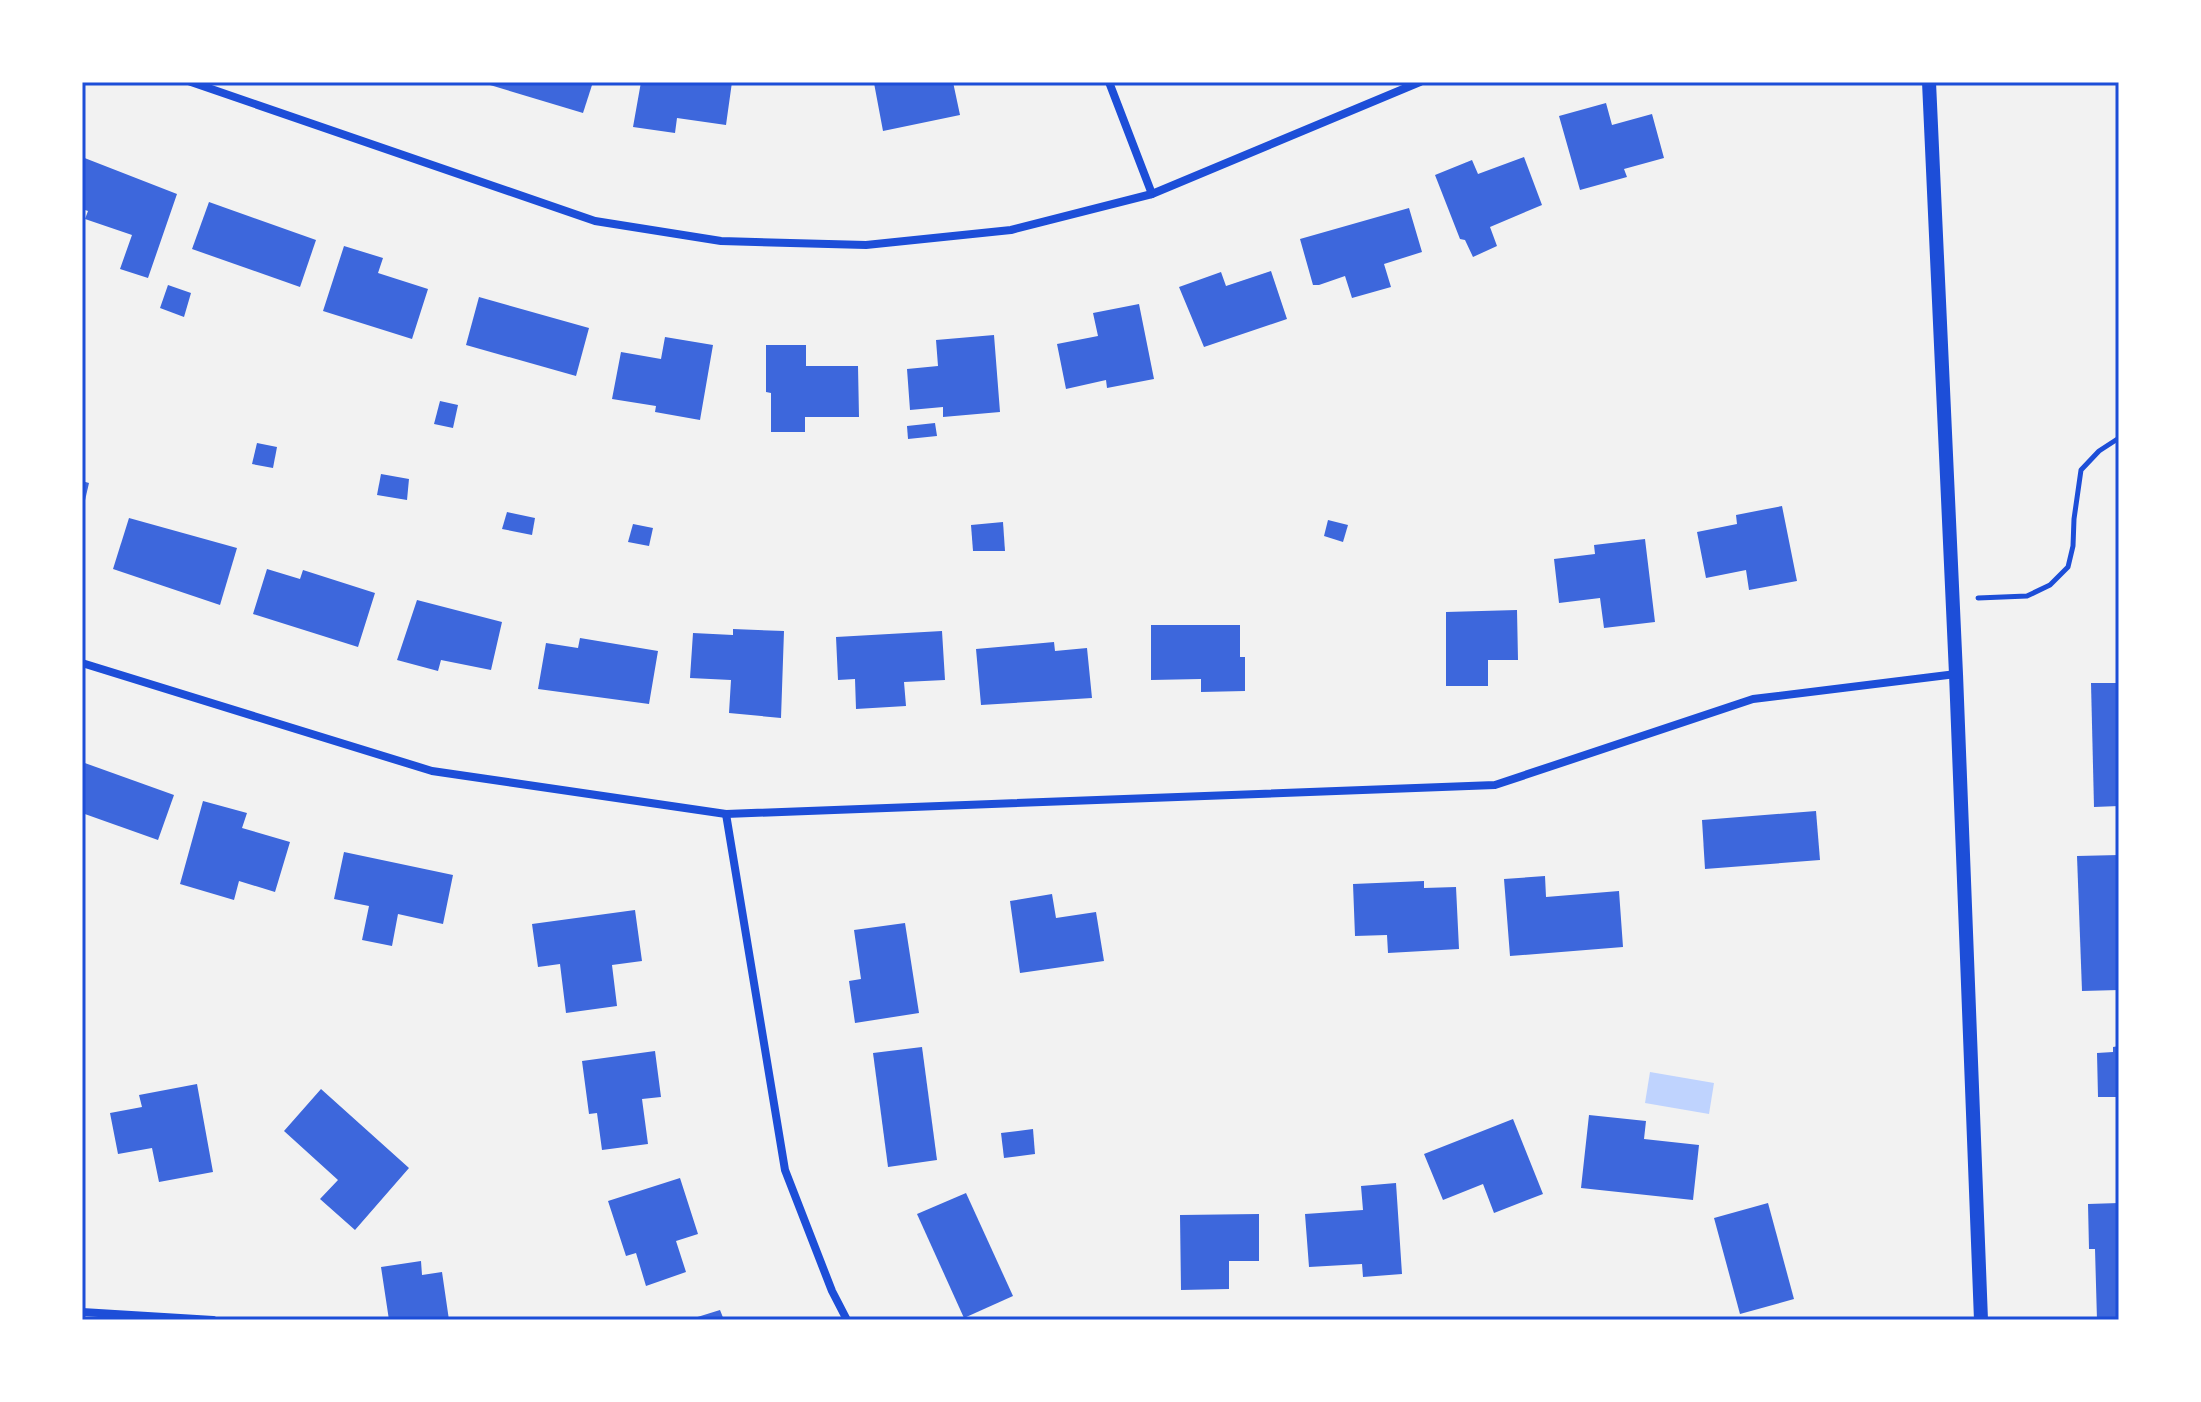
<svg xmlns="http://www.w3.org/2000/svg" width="2201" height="1402" viewBox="0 0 2201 1402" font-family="Barlow,sans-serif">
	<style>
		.water { fill: #bfd3fe }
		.building { fill: #3d67dc }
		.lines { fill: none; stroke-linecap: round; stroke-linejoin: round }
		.path { stroke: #1d4ed8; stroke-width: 5 }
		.minor { stroke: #1d4ed8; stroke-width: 8 }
		.tertiary { stroke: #1d4ed8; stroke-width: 14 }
		.neatline { fill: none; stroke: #1d4ed8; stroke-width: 3 }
	</style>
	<rect width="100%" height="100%" fill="#f2f2f2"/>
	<!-- water -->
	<path class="water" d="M1650 1072 1714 1083 1709 1114 1645 1103Z"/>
	<!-- building -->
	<g class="building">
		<path d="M480 82H593L583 113Z"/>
		<path d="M641 82H732L726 125 677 118 675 133 633 127Z"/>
		<path d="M881 82H953L960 115 883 131 874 83Z"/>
		<path d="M1606 103 1612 125 1652 114 1664 158 1624 169 1627 177 1580 190 1559 116Z"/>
		<path d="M82 157 177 194 148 278 120 269 132 235 85 219 88 211 82 209Z"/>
		<path d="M1524 157 1542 205 1490 227 1497 246 1473 257 1465 240 1460 239 1435 175 1472 160 1478 174Z"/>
		<path d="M209 202 316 240 300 287 192 249Z"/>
		<path d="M1409 208 1422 252 1384 264 1391 287 1352 298 1345 276 1319 285H1313L1300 239Z"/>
		<path d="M344 246 383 258 378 273 428 289 412 339 323 311Z"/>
		<path d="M1271 271 1287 319 1204 347 1179 287 1221 272 1226 286Z"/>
		<path d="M168 285 191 293 184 317 160 308Z"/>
		<path d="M479 297 589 328 576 376 466 345Z"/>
		<path d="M1139 304 1154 379 1107 388 1106 380 1066 389 1057 344 1098 336 1093 313Z"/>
		<path d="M994 335 1000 412 943 417V407L910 410 907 369 938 366 936 340Z"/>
		<path d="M665 337 713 345 700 420 655 412 656 406 612 399 621 352 661 359Z"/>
		<path d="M766 345H806V366H858L859 417H805V432H771V393L766 392Z"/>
		<path d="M440 401 458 405 453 428 434 424Z"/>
		<path d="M935 423 937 436 908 439 907 426Z"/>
		<path d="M257 443 277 447 273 468 252 464Z"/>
		<path d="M381 474 409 479 407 500 377 495Z"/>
		<path d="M82 481 89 483 83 509H82Z"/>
		<path d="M1782 506 1797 581 1749 590 1746 570 1706 578 1697 532 1737 524 1736 515Z"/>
		<path d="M507 512 535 518 532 535 502 529Z"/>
		<path d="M129 518 237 548 220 605 113 569Z"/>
		<path d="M1328 520 1348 525 1343 542 1324 536Z"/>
		<path d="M1003 522 1005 551H973L971 525Z"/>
		<path d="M633 524 653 528 649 546 628 542Z"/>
		<path d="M1645 539 1655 622 1604 628 1600 598 1559 603 1554 559 1595 554 1594 545Z"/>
		<path d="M267 569 300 579 303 570 375 593 358 647 253 614Z"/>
		<path d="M417 600 502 622 491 670 441 660 438 671 397 660Z"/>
		<path d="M1517 610 1518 660H1488V686H1446V612Z"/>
		<path d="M1151 625H1240V657H1245V691L1201 692V679L1151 680Z"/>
		<path d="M733 629 784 631 781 718 729 713 731 680 690 678 693 633 733 635Z"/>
		<path d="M942 631 945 680 904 682 906 706 856 709 855 679 838 680 836 637Z"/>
		<path d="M580 638 658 651 649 704 538 689 546 643 578 648Z"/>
		<path d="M1054 642 1055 651 1087 648 1092 698 981 705 976 649Z"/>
		<path d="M2091 683H2119V806L2094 807Z"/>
		<path d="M82 762 174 795 158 840 82 813Z"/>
		<path d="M203 801 247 813 242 828 290 842 275 892 239 881 234 900 180 884Z"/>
		<path d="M1816 811 1820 860 1705 869 1702 820Z"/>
		<path d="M344 852 453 875 443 924 398 914 392 946 362 940 369 906 334 899Z"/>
		<path d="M2119 855V990L2082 991 2077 856Z"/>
		<path d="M1545 876 1546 897 1619 891 1623 947 1510 956 1504 879Z"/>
		<path d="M1424 881V888L1456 887 1459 949 1388 953 1387 935 1355 936 1353 884Z"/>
		<path d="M1052 894 1056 918 1096 912 1104 961 1020 973 1010 901Z"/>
		<path d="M635 910 642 961 612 965 617 1006 566 1013 560 964 538 967 532 924Z"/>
		<path d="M905 923 919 1013 855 1023 849 981 861 979 854 930Z"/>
		<path d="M2119 1046V1097H2098L2097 1053 2113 1052V1047Z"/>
		<path d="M922 1047 937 1160 888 1167 873 1053Z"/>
		<path d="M655 1051 661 1097 642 1099 648 1144 602 1150 597 1113 589 1114 582 1061Z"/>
		<path d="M197 1084 213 1172 159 1182 152 1148 118 1154 110 1113 142 1107 139 1095Z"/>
		<path d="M321 1089 409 1168 355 1230 320 1199 338 1180 284 1131Z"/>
		<path d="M1589 1115 1646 1121 1644 1139 1699 1145 1693 1200 1581 1188Z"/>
		<path d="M1513 1119 1543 1194 1494 1213 1483 1184 1443 1200 1424 1154Z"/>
		<path d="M1033 1129 1035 1154 1004 1158 1001 1133Z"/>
		<path d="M680 1178 698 1234 676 1241 686 1272 646 1286 636 1253 626 1256 608 1201Z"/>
		<path d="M1396 1183 1402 1274 1363 1277 1362 1264 1309 1267 1305 1214 1363 1210 1361 1186Z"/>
		<path d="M966 1193 1013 1296 964 1318 917 1214Z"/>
		<path d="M1768 1203 1794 1299 1740 1314 1714 1218Z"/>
		<path d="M2119 1203V1320H2097L2095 1249H2089L2088 1204Z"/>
		<path d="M1259 1214V1261H1229V1289L1181 1290 1180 1215Z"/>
		<path d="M421 1261 422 1275 442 1272 449 1320H389L381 1267Z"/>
		<path d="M720 1310 724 1320H691V1319Z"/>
	</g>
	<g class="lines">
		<!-- path -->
		<path class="path" d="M1978 598 2027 596 2050 585 2068 567 2073 546 2074 519 2081 470 2099 451 2119 438"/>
		<!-- minor -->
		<g class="minor">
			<path d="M191 82 595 221 721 241 866 245 1011 230 1152 194 1420 82"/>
			<path d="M1109 82 1152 194"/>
			<path d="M82 663 432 771 726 814 1495 785 1753 699 1956 674"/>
			<path d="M726 814 785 1170 832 1291 847 1320"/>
			<path d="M82 1312 213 1320"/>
		</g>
		<!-- tertiary -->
		<path class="tertiary" d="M1929 82 1956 674 1981 1320"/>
	</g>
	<!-- border -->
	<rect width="2201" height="1402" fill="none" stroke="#ffffff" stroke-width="168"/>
	<rect x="84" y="84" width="2033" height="1234" class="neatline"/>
</svg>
